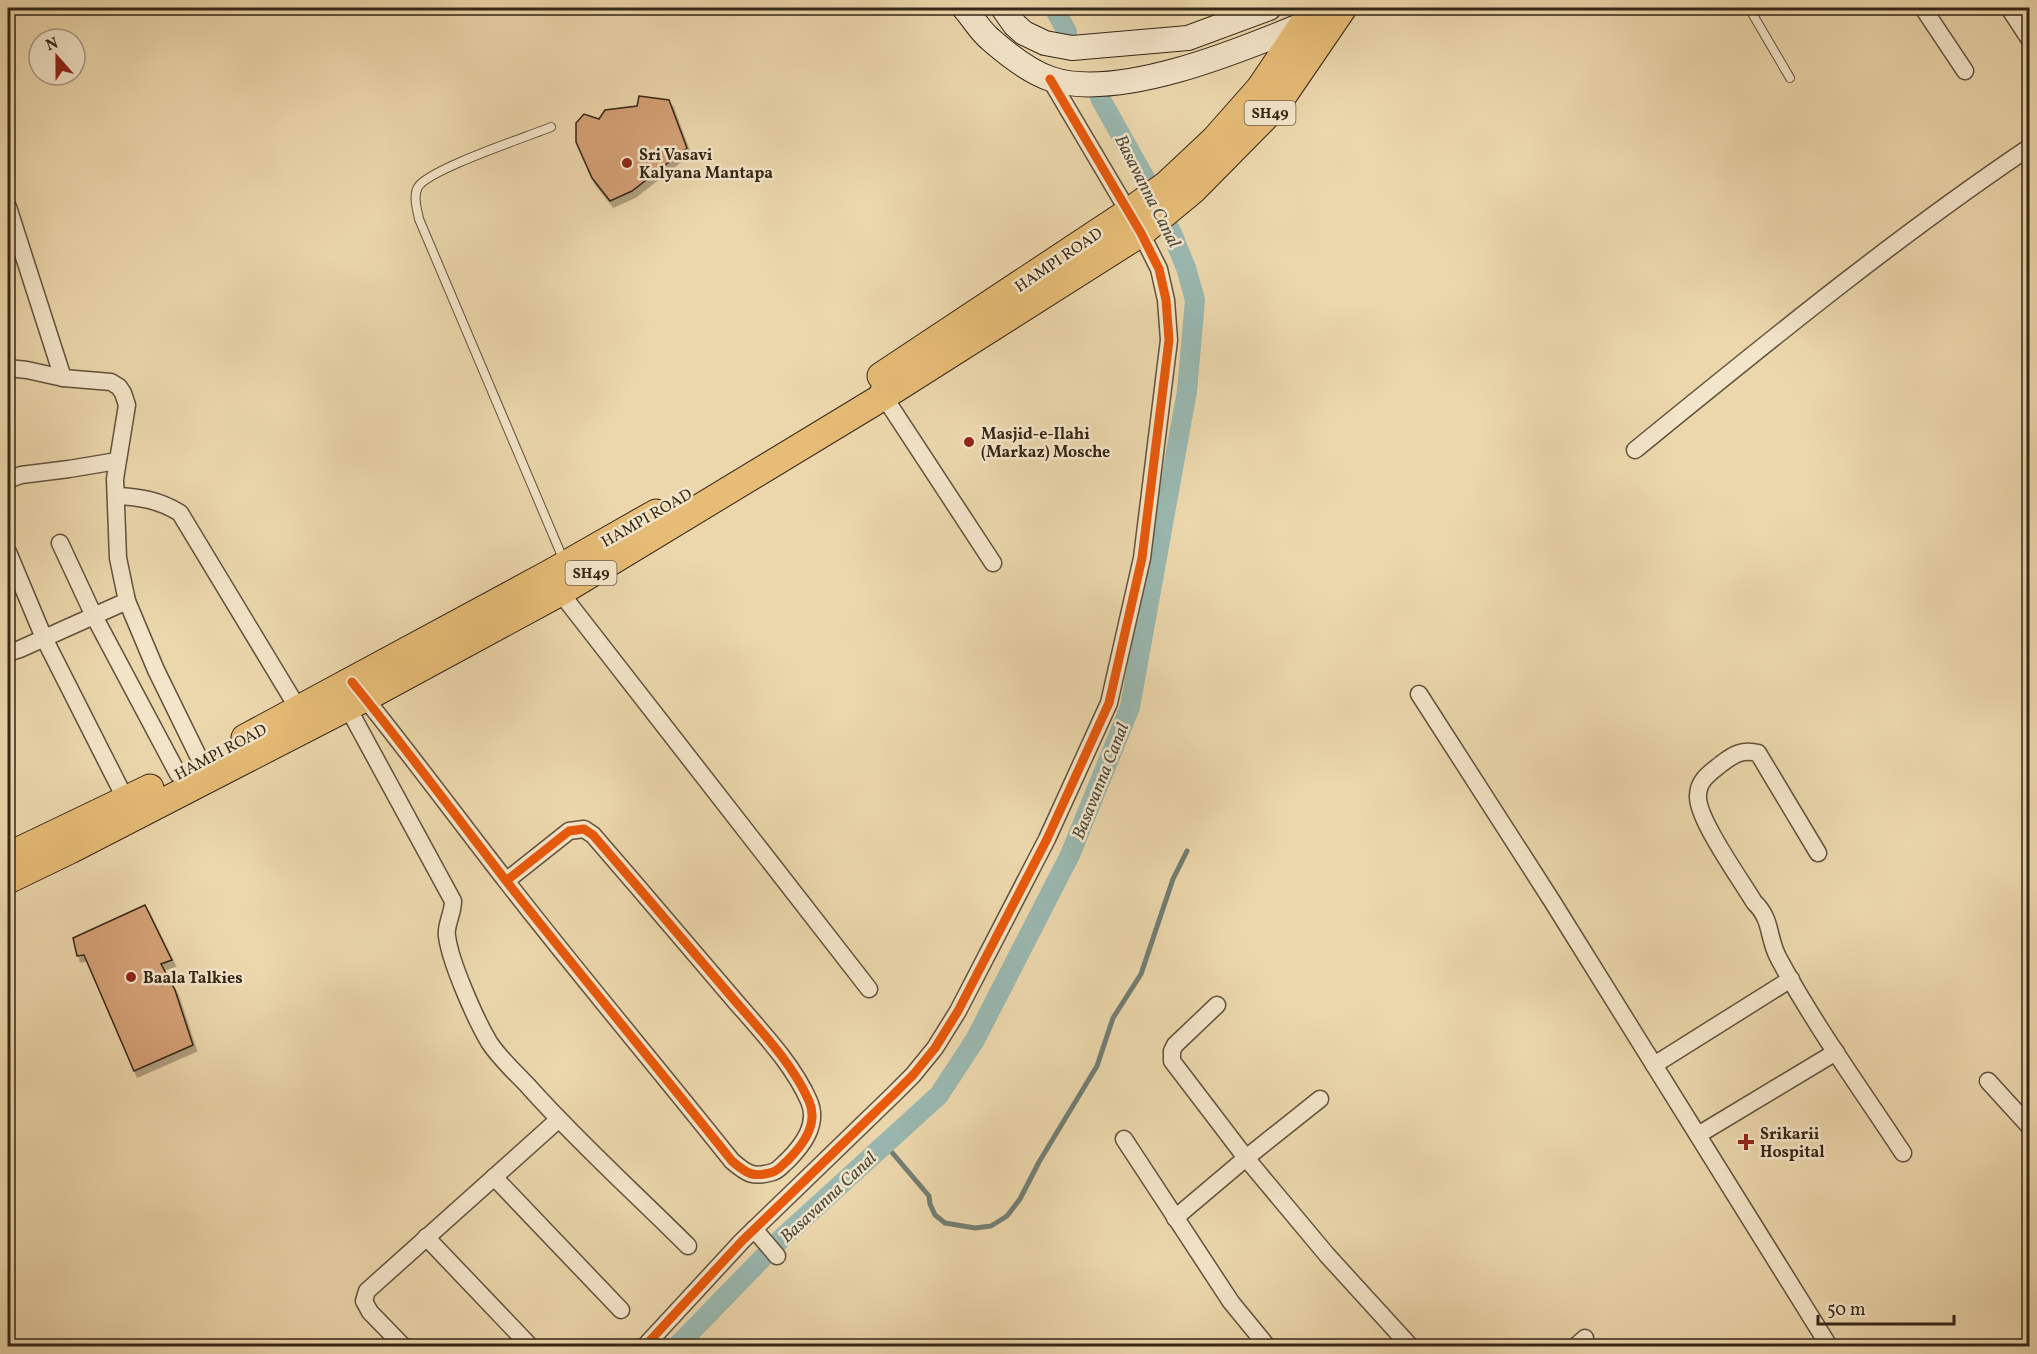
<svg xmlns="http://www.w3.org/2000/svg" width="2037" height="1354" viewBox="0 0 2037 1354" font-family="Vollkorn,serif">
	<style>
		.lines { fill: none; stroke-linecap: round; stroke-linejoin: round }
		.stream { stroke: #717e73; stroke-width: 5 }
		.canal { stroke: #9ab8b1; stroke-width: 20 }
		.building { fill: #d5a076; stroke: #342616; stroke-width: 1.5; filter: url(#shadow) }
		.lane-casing { stroke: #62523c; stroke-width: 10 }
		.street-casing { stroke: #62523c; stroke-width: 19 }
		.secondary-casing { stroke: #342616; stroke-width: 26 }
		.primary-casing { stroke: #342616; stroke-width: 29 }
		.lane { stroke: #f3e5c9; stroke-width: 8 }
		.street { stroke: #f3e5c9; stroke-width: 16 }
		.secondary { stroke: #f3e5c9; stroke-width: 24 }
		.primary { stroke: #e6bc76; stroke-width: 27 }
		.cycleway-casing { stroke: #f3e5c9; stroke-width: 13 }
		.cycleway { stroke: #e8590c; stroke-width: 9 }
		.poi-dot { fill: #8f2418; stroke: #f3e5c9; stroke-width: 2 }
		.labels { text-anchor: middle; stroke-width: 5; stroke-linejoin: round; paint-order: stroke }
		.shield { fill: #f3e5c9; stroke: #6d5f4c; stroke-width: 1.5 }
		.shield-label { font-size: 15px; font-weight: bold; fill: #342616 }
		.poi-label { font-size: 16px; font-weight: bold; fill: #342616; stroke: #f3e5c9; text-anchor: start }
		.street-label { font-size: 16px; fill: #342616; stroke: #f3e5c9 }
		.water-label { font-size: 18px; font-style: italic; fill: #4e4a3d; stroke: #f3e5c9 }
	</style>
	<defs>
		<filter id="shadow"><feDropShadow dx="3.5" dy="6" stdDeviation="0" flood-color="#0004"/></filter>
	</defs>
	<rect width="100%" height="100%" fill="#ecd7ac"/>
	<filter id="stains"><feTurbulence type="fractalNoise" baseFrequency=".00333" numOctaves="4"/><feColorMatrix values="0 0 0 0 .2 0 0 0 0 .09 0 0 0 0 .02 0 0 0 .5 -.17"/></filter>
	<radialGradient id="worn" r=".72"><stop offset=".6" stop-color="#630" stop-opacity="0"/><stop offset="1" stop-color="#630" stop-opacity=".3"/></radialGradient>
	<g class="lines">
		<!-- stream -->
		<path class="stream" d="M884 1143 929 1196 930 1204 935 1215 945 1223 975 1228 991 1226 1007 1216 1020 1199 1039 1162 1097 1066 1113 1018 1141 974 1173 879 1187 851"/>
		<!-- canal -->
		<g class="canal">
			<path d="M1054 8 1067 32"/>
			<path d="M677 1346 783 1237 939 1095 975 1040 1070 855 1130 707 1187 391 1195 300 1186 268 1173 236 1151 189 1100 98"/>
		</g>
	</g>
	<!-- building -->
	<g class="building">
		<path d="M639 96 669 100 687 148 632 191 610 201 592 178 576 142V123L584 114 599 119 605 110 637 106Z"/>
		<path d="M145 905 172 960 161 964 175 990 193 1045 134 1071 84 955 77 956 73 938Z"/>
	</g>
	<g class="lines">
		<defs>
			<g id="lane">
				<path d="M1749 8 1790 78"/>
				<path d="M551 127C527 137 429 169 418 187 413 196 417 209 419 219L564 561"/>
			</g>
			<g id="street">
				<path d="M1923 8 1965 71"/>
				<path d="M2009 8 2030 40"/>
				<path d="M8 207 63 378"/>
				<path d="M8 368 27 370 63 378 111 382 119 387 123 393 127 405 115 479 118 558 127 601 156 670 201 762"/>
				<path d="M879 389 993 563"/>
				<path d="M1635 450C1764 345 1892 240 2030 147"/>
				<path d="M8 480 21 475 69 469 117 461"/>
				<path d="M116 496C140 497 159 500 180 513L299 710"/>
				<path d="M60 543 94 616 178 774"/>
				<path d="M8 552 44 638 126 800"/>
				<path d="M556 587 869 989"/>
				<path d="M8 653 20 649 127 601"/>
				<path d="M360 692C410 754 458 819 507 882 580 976 658 1068 732 1161 747 1174 753 1178 773 1172 779 1170 782 1165 787 1161 803 1145 819 1124 809 1101 792 1062 757 1027 730 995 684 941 639 888 593 835L584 829 569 831 506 881"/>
				<path d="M1419 694 1552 901 1829 1346"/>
				<path d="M347 706 453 901C453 914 445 926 447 936 450 962 476 1020 489 1042 500 1059 516 1073 529 1087 579 1143 635 1193 688 1246"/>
				<path d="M1818 853 1758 753C1743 749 1734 754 1721 764 1710 773 1698 780 1698 796 1697 819 1741 880 1754 902 1773 920 1767 938 1779 959 1815 1026 1861 1089 1903 1153"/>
				<path d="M1217 1005 1175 1045 1172 1051V1061L1246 1158 1327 1255 1410 1346"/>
				<path d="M1654 1065 1791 979"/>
				<path d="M1988 1081 2030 1127"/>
				<path d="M1698 1135 1836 1052"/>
				<path d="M1124 1139 1231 1302 1267 1346"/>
				<path d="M494 1177 621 1310"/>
				<path d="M1175 1218 1246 1158 1320 1099"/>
				<path d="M754 1229 777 1256"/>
				<path d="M426 1237 530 1346"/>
				<path d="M403 1346 370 1312 364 1301 367 1291 559 1119"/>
				<path d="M645 1346 742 1241 894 1094 913 1075 935 1048 958 1011 1047 839 1109 703 1142 558 1169 340 1166 300 1159 269 1141 233 1050 79"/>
				<path d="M1576 1346 1585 1338"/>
			</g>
			<g id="secondary">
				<path d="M964 8C973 18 980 31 990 39 1007 54 1030 72 1051 79 1118 101 1239 51 1302 25"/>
				<path d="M1003 8 1015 25 1024 33 1045 43 1072 48 1188 38 1269 8"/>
			</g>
			<g id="primary">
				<path d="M881 376 1127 213 1166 185 1215 139 1260 88 1314 8"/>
				<path d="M245 738 547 575 656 513"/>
				<path d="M8 856 150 788"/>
				<path d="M8 880 70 850 365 698 559 593 884 396 1141 233 1193 190 1276 106 1343 8"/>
			</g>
		</defs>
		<!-- lane casing -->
		<use href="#lane" class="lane-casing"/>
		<!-- street casing -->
		<use href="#street" class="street-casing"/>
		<!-- secondary casing -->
		<use href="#secondary" class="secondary-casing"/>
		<!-- primary casing -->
		<use href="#primary" class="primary-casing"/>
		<!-- lane -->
		<use href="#lane" class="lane"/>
		<!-- street -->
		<use href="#street" class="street"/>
		<!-- secondary -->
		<use href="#secondary" class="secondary"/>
		<!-- primary -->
		<use href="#primary" class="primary"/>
		<defs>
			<g id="cycleway">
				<path d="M352 682C405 747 455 815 507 882 581 976 658 1068 732 1161 747 1174 753 1178 773 1172 779 1170 782 1165 787 1161 803 1145 819 1124 809 1101 792 1062 757 1027 730 995 684 941 639 888 593 835L584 829 569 831 506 881"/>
				<path d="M645 1346 742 1241 894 1094 913 1075 935 1048 958 1011 1047 839 1109 703 1142 558 1169 340 1166 300 1159 269 1141 233 1050 79"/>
			</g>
		</defs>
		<!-- cycleway casing -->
		<use href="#cycleway" class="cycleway-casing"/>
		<!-- cycleway -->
		<use href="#cycleway" class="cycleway"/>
	</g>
	<!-- markers -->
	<g class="poi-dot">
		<circle cx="627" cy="163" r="6"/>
		<circle cx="969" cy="442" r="6"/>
		<circle cx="131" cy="977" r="6"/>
		<path d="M1743 1133h6v6h6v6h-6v6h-6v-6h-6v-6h6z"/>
	</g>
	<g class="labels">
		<!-- shield labels -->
		<g class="shield">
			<rect x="1244.5" y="101" width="51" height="24" rx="4.5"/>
			<rect x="565.5" y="561" width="51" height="24" rx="4.5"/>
		</g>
		<g class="shield-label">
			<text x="1270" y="118">SH49</text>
			<text x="591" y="578">SH49</text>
		</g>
		<!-- poi labels -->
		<g class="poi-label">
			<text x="639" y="160">Sri Vasavi<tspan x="639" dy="18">Kalyana Mantapa</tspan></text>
			<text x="981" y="439">Masjid-e-Ilahi<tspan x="981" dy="18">(Markaz) Mosche</tspan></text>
			<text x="143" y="983">Baala Talkies</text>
			<text x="1760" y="1139">Srikarii<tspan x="1760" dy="18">Hospital</tspan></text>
		</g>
		<!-- street labels -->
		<g class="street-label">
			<text transform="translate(1058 259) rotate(-34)" y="6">HAMPI ROAD</text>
			<text transform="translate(646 517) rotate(-30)" y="6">HAMPI ROAD</text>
			<text transform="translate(220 751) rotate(-28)" y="6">HAMPI ROAD</text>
		</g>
		<!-- water labels -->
		<g class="water-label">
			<text transform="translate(1148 191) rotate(63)" y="6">Basavanna Canal</text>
			<text transform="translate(1100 781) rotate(-68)" y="6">Basavanna Canal</text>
			<text transform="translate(828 1197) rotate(-43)" y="6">Basavanna Canal</text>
		</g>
	</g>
	<!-- margin -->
	<rect width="2037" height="1354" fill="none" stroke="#ecd7ac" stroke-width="30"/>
	<rect x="9" y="9" width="2019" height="1336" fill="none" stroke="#342616" stroke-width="3"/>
	<rect x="15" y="15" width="2007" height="1324" fill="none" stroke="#342616" stroke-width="1.5"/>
	<!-- north arrow -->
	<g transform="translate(57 57) rotate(339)"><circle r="28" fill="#f3e5c9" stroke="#a79981" stroke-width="1.5"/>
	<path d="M0-4.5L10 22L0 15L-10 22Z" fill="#8f2418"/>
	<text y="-9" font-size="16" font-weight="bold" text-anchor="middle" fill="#342616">N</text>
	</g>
	<!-- scale -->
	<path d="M1818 1315v9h136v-9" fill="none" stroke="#342616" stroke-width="3"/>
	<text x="1827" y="1315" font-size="18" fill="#342616" stroke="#f3e5c9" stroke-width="4.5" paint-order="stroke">50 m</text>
	<rect width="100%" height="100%" filter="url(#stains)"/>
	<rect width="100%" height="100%" fill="url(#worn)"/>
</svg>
